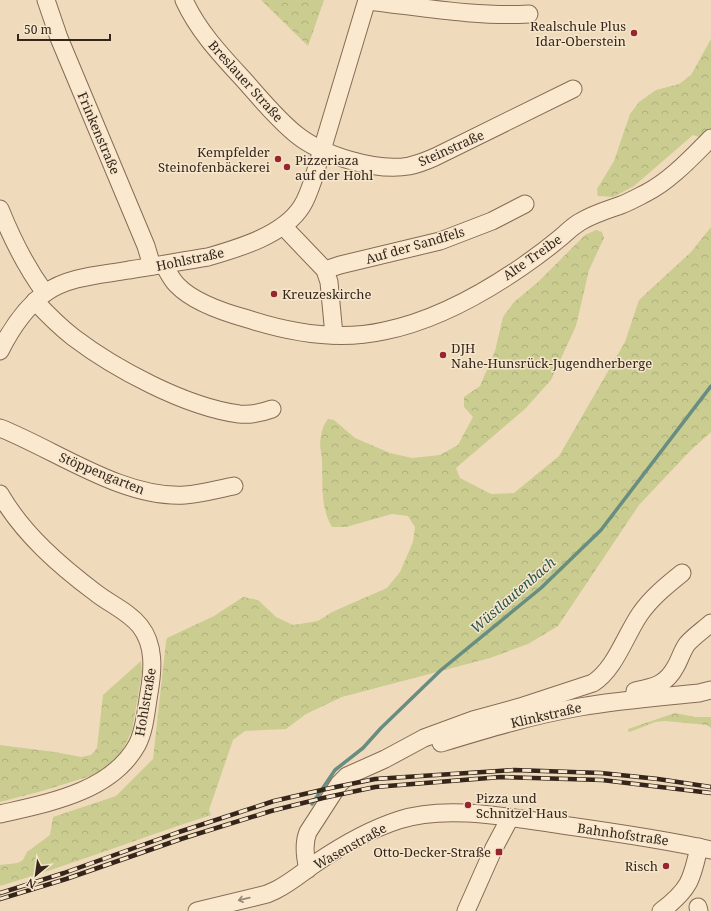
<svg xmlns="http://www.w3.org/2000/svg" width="711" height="911" viewBox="0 0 711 911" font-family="'Noto Serif',serif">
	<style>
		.forest { fill: url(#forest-crowns) }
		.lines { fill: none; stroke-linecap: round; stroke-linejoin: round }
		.stream { stroke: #688d81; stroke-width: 3.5 }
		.minor-casing { stroke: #866b55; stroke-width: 19 }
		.minor { stroke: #fae9cf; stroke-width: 17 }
		.rail-casing { stroke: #35251b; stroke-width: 4.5 }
		.rail { stroke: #f6e6cc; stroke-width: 3; stroke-dasharray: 9; stroke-linecap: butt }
		.oneway { stroke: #988775 }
		.poi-dot { fill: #97242e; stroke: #f6e6cc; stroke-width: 1.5 }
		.labels { text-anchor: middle; stroke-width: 3; stroke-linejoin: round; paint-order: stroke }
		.poi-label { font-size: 13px; fill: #35251b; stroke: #f6e6cc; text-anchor: end }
		.street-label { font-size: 13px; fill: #35251b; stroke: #f6e6cc }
		.water-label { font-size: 14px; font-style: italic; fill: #29564f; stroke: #f6e6cc }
	</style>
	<defs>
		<pattern id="forest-crowns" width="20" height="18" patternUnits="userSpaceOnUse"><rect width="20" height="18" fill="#cacc90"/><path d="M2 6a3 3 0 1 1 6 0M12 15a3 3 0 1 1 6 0" fill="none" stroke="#aeaf7c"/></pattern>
	</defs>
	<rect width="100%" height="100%" fill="#efdbbc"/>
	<!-- forest -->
	<g class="forest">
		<path d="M261 0H324L308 46Z"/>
		<path d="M711 39V141L693 135 634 186 613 197 598 196 597 189 614 161 630 114 639 102 656 90 679 84 691 75Z"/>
		<path d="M711 227V432L690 451 639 505 558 626 528 644 490 658 342 697 306 714 286 729 245 731 233 740 209 810 211 815C140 838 71 865 0 886V865L18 863 23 860 27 852 50 835 53 817 116 796 153 759 166 642 167 638 214 616 243 597 258 600 276 617 293 625 318 621 332 612 387 588 400 572 413 542 415 527 408 516 392 514 346 527H332C320 507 323 483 322 460 321 452 319 444 321 436 322 429 324 424 328 419L334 420 355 438 390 453 412 458 440 455 458 445 473 417 464 407V397L480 386 495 351 503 317 514 302 538 282 585 235 596 230 602 232 604 238 589 270 576 326 551 380 525 409 456 468 460 478 491 494 514 493 559 456 625 342 639 300 691 252Z"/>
		<path d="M141 661 142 672 132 731 121 753 110 766 97 774 42 791 0 802V745L55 752 81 757 91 755 97 748 103 695Z"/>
		<path d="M675 713 695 717H711V728L707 725 665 721 655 722 630 732 628 731V729Z"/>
	</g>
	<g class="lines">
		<!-- stream -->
		<path class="stream" d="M312 804 335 770 363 748 381 728 441 670 541 588 601 530 711 386"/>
		<defs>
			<g id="minor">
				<path d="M46 0 59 38 146 246 152 266"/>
				<path d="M184 0C198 31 221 55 244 80 261 99 277 119 297 135 322 155 376 172 409 166 418 164 426 161 435 157L573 89"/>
				<path d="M367 1C421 7 475 17 529 14"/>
				<path d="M0 209C12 239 26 267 45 293"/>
				<path d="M283 226 325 270 329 282 334 335"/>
				<path d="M164 265C168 272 171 279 177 285 193 302 226 313 248 319 291 333 339 341 384 331 434 321 481 295 523 266 536 257 548 248 560 238 567 232 573 226 580 222 593 214 607 210 621 205 629 202 638 197 646 193 670 181 692 157 711 138"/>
				<path d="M325 270 340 265 440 241 492 221 525 204"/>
				<path d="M35 301C47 314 59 326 73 337 115 369 186 407 239 414 250 415 261 413 272 409"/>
				<path d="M0 351C11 329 25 308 45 293 69 276 101 275 129 270 156 266 182 261 208 257 239 248 284 235 302 206 307 198 310 189 313 180L367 0"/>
				<path d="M0 428C56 450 123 499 185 495 202 494 218 489 234 486"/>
				<path d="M0 494C23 534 60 566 96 593 110 604 129 612 140 626 155 645 153 670 149 693 146 710 145 730 137 745 111 792 48 803 0 814"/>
				<path d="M635 691C654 687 666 685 676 666 680 659 682 651 687 644 694 636 703 630 711 623"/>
				<path d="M441 743C487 729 533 715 580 707 620 700 660 697 699 693L711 690"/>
				<path d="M308 869C305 857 303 844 308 832L339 784 347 776 385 759 424 738 473 720 520 707 593 683C615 669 625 636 640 614 651 598 667 585 682 573"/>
				<path d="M698 907 699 911"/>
				<path d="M197 911 267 894 276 890C290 883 303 872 316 863 341 846 371 829 399 820 447 804 512 818 562 825 612 832 662 839 711 850"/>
				<path d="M466 911 494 848 510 818"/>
				<path d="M661 911C689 890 692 880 699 847"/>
			</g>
		</defs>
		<!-- minor casing -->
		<use href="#minor" class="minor-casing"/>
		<!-- minor -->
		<use href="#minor" class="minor"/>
		<defs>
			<g id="rail">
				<path d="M0 893 64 873 179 832 274 801 326 789 375 779 514 770 601 773 658 779 711 787"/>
				<path d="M0 899 66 879 181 839 271 811 323 798 375 787 501 777 602 780 711 793"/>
			</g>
		</defs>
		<!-- rail casing -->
		<use href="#rail" class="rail-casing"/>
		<!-- rail -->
		<use href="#rail" class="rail"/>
	</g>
	<!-- one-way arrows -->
	<defs><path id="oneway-shaft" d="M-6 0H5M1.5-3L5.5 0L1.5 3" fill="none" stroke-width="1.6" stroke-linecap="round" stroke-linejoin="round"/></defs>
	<use class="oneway" href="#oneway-shaft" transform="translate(244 899) rotate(167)"/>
	<!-- markers -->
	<g class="poi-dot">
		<circle cx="634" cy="33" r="4"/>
		<circle cx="278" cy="159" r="4"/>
		<circle cx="287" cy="167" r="4"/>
		<circle cx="274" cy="294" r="4"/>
		<circle cx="443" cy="355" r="4"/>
		<circle cx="468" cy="805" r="4"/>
		<rect x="495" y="848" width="8" height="8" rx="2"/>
		<circle cx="666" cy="866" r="4"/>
	</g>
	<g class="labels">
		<!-- poi labels -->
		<g class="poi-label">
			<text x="626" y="31">Realschule Plus<tspan x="626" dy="15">Idar-Oberstein</tspan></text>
			<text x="270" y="157">Kempfelder<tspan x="270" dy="15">Steinofenbäckerei</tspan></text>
			<text x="295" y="165" text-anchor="start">Pizzeriaza<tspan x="295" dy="15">auf der Hohl</tspan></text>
			<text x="282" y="299" text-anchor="start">Kreuzeskirche</text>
			<text x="451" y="353" text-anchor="start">DJH<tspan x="451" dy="15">Nahe-Hunsrück-Jugendherberge</tspan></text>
			<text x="476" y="803" text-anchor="start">Pizza und<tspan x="476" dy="15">Schnitzel Haus</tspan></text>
			<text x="491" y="857">Otto-Decker-Straße</text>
			<text x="658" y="871">Risch</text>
		</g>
		<!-- street labels -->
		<g class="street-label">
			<text transform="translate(246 81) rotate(48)" y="5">Breslauer Straße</text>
			<text transform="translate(99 133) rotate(67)" y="5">Frinkenstraße</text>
			<text transform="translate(451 148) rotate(-24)" y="5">Steinstraße</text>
			<text transform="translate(415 245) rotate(-16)" y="5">Auf der Sandfels</text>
			<text transform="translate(532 257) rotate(-35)" y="5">Alte Treibe</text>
			<text transform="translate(190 259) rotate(-12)" y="5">Hohlstraße</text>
			<text transform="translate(102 473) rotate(22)" y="5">Stöppengarten</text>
			<text transform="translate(145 702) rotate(-80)" y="5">Hohlstraße</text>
			<text transform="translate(546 715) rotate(-13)" y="5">Klinkstraße</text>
			<text transform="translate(623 834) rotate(8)" y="5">Bahnhofstraße</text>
			<text transform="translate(350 846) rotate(-29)" y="5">Wasenstraße</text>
		</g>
		<!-- water labels -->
		<g class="water-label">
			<text transform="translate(513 595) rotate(-41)" y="5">Wüstlautenbach</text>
		</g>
	</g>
	<!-- north arrow -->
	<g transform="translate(36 875) rotate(209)" stroke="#f6e6cc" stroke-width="3" paint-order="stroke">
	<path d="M0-3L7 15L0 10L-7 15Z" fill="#35251b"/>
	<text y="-6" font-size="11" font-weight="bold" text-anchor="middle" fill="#35251b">N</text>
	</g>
	<!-- scale -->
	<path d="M18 34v6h92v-6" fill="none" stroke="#35251b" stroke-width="2"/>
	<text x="24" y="34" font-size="12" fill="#35251b" stroke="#f6e6cc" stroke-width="3" paint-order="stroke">50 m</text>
</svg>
